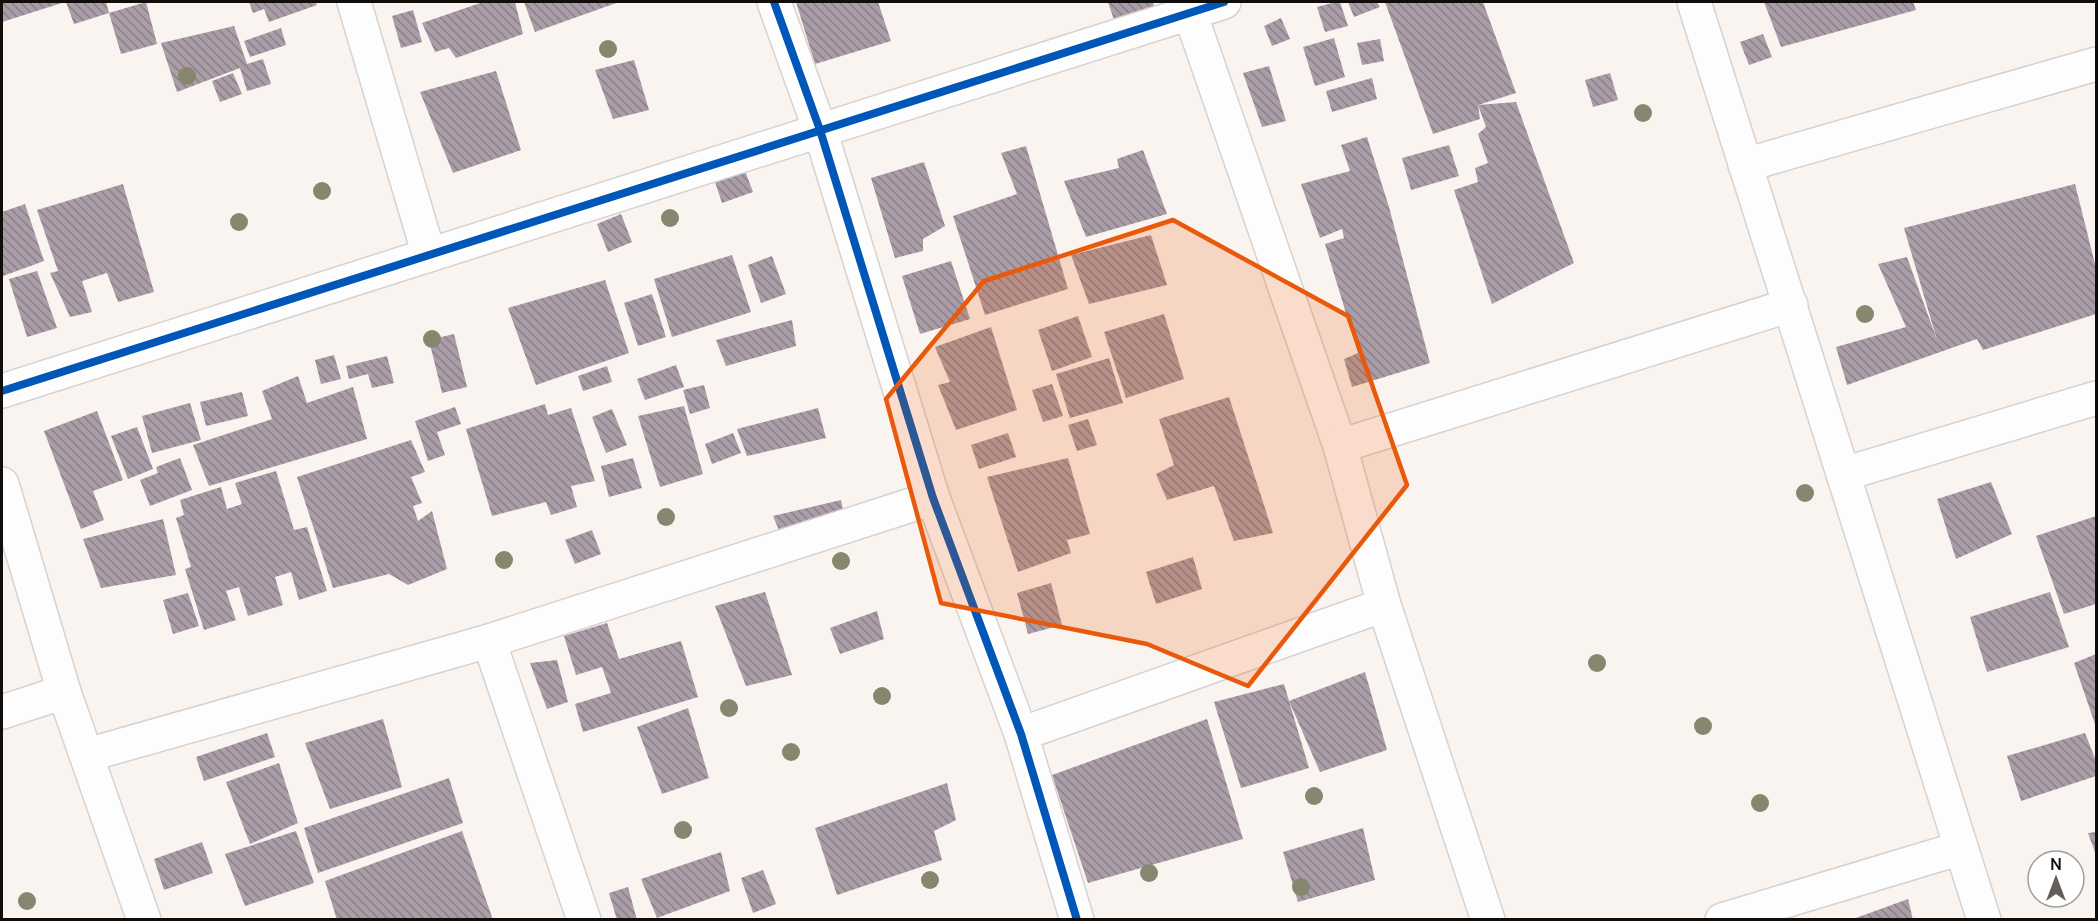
<svg xmlns="http://www.w3.org/2000/svg" width="2098" height="921" viewBox="0 0 2098 921" font-family="Manrope,sans-serif">
	<style>
		.building { fill: url(#building-back-hatch) }
		.lines { fill: none; stroke-linecap: round; stroke-linejoin: round }
		.minor-casing { stroke: #d6d2cf; stroke-width: 36 }
		.minor { stroke: #fefdfd; stroke-width: 33 }
		.cycleway-casing { stroke: #fff; stroke-width: 11 }
		.cycleway { stroke: #0057b8; stroke-width: 8 }
		.tree { fill: #86876e }
		.marked { fill: #e8590c; fill-opacity: 0.2; stroke: #e8590c; stroke-width: 4.5; stroke-linejoin: round }
	</style>
	<defs>
		<pattern id="building-back-hatch" width="6" height="6" patternUnits="userSpaceOnUse" patternTransform="scale(1.5)"><rect width="6" height="6" fill="#ab9da8"/><path d="M-1 5l2 2M0 0l6 6M5-1l2 2" fill="none" stroke="#8a7e87"/></pattern>
	</defs>
	<rect width="100%" height="100%" fill="#faf4f0"/>
	<!-- building -->
	<g class="building">
		<path d="M2 2H65L2 22Z"/>
		<path d="M66 2H106L109 13 74 24Z"/>
		<path d="M146 2 157 44 121 54 109 13Z"/>
		<path d="M249 2H315L317 5 269 22 264 9 253 13Z"/>
		<path d="M483 2H515L523 34 456 58 449 48 435 52 422 23Z"/>
		<path d="M524 2H619L535 32Z"/>
		<path d="M796 2H878L891 41 815 64Z"/>
		<path d="M1108 2H1153L1154 6 1114 20Z"/>
		<path d="M1336 2H1340L1348 26 1325 32 1317 7Z"/>
		<path d="M1348 2H1377L1380 7 1354 17Z"/>
		<path d="M1385 2H1483L1516 93 1478 105 1516 102 1574 263 1492 304 1454 190 1478 182 1475 168 1488 163 1478 134 1486 127 1478 105 1480 119 1433 134Z"/>
		<path d="M1764 2H1913L1916 10 1781 47Z"/>
		<path d="M413 10 422 42 401 48 392 16Z"/>
		<path d="M1281 18 1290 39 1272 46 1264 26Z"/>
		<path d="M234 26 247 64 263 59 271 84 247 91 240 68 177 92 161 43Z"/>
		<path d="M281 28 286 45 250 57 244 41Z"/>
		<path d="M1763 34 1772 57 1749 65 1740 42Z"/>
		<path d="M1334 38 1345 77 1315 86 1303 47Z"/>
		<path d="M1380 39 1384 61 1362 65 1357 43Z"/>
		<path d="M634 60 649 110 613 119 595 70Z"/>
		<path d="M1269 66 1286 121 1262 127 1243 73Z"/>
		<path d="M496 71 521 150 453 173 420 92Z"/>
		<path d="M233 73 242 94 220 102 212 81Z"/>
		<path d="M1610 73 1618 100 1593 107 1585 80Z"/>
		<path d="M1372 78 1377 99 1332 112 1326 91Z"/>
		<path d="M1367 137 1389 207 1430 363 1352 387 1344 359 1358 353 1325 244 1344 238 1342 229 1320 238 1301 184 1350 171 1341 145Z"/>
		<path d="M1449 145 1459 176 1411 190 1402 158Z"/>
		<path d="M1026 146 1068 289 985 315 953 216 1017 194 1001 153Z"/>
		<path d="M1143 150 1167 214 1086 237 1064 181 1119 168 1117 159Z"/>
		<path d="M924 162 945 226 923 239V251L895 258 871 178Z"/>
		<path d="M745 171 753 192 722 203 715 182Z"/>
		<path d="M123 184 154 292 118 302 107 273 82 281 92 312 70 317 50 273 58 271 37 210Z"/>
		<path d="M2075 184 2096 268V314L1983 350 1977 339 1847 385 1836 347 1906 327 1878 264 1907 257 1937 340 1904 228Z"/>
		<path d="M25 204 44 261 3 276 2 212Z"/>
		<path d="M621 214 632 242 608 252 597 224Z"/>
		<path d="M1151 235 1167 285 1089 304 1071 255Z"/>
		<path d="M732 255 751 312 672 337 654 279Z"/>
		<path d="M772 256 786 294 761 303 748 265Z"/>
		<path d="M951 261 970 319 920 334 902 276Z"/>
		<path d="M37 271 57 328 27 337 9 279Z"/>
		<path d="M605 280 629 353 536 385 508 308Z"/>
		<path d="M652 294 666 337 638 346 624 303Z"/>
		<path d="M1164 314 1184 379 1126 398 1104 332Z"/>
		<path d="M1078 316 1092 357 1052 371 1038 330Z"/>
		<path d="M792 320 796 346 726 366 716 340Z"/>
		<path d="M991 327 1017 410 956 430 938 385 950 382 935 347Z"/>
		<path d="M454 334 467 387 442 393 429 340Z"/>
		<path d="M334 355 341 379 321 384 315 360Z"/>
		<path d="M387 356 394 383 372 388 368 374 349 379 346 366Z"/>
		<path d="M1109 358 1123 403 1070 418 1056 374Z"/>
		<path d="M676 365 684 387 645 400 637 379Z"/>
		<path d="M607 366 612 382 583 391 578 376Z"/>
		<path d="M298 376 307 403 353 387 367 439 209 486 193 445 272 419 262 391Z"/>
		<path d="M1052 384 1063 416 1043 422 1032 390Z"/>
		<path d="M704 385 710 408 690 414 683 390Z"/>
		<path d="M242 392 248 416 206 426 200 402Z"/>
		<path d="M1229 397 1273 533 1234 541 1214 486 1167 500 1156 474 1174 465 1159 419Z"/>
		<path d="M190 403 201 440 152 453 142 416Z"/>
		<path d="M545 404 548 415 571 408 595 481 571 486 577 507 551 515 546 502 492 516 466 429Z"/>
		<path d="M684 406 703 474 660 487 638 416Z"/>
		<path d="M455 407 461 424 437 432 445 455 428 461 415 421Z"/>
		<path d="M818 408 826 438 747 456 737 429Z"/>
		<path d="M612 409 627 445 606 453 592 417Z"/>
		<path d="M97 411 123 480 93 491 104 520 81 529 44 431Z"/>
		<path d="M1088 419 1097 445 1077 451 1068 425Z"/>
		<path d="M137 427 153 469 128 479 111 436Z"/>
		<path d="M733 433 741 453 712 464 705 444Z"/>
		<path d="M1008 433 1016 457 979 469 971 445Z"/>
		<path d="M411 440 425 472 411 477 422 503 413 506 418 521 432 511 447 569 408 585 389 574 333 588 297 477Z"/>
		<path d="M180 458 192 490 150 506 140 480 158 473 156 467Z"/>
		<path d="M633 458 642 488 609 497 601 466Z"/>
		<path d="M1068 458 1090 534 1067 540 1071 553 1018 572 987 477Z"/>
		<path d="M276 471 294 530 307 527 327 591 299 600 291 572 275 577 283 605 248 616 239 587 226 591 236 620 204 630 185 569 191 567 176 518 184 515 180 500 221 487 227 509 242 504 235 483Z"/>
		<path d="M1991 482 2012 534 1956 559 1937 499Z"/>
		<path d="M841 500 845 519 781 535 773 516Z"/>
		<path d="M2096 516V604L2064 614 2036 536Z"/>
		<path d="M163 519 176 575 101 588 83 539Z"/>
		<path d="M592 530 601 554 575 564 565 540Z"/>
		<path d="M1193 557 1202 589 1156 604 1146 572Z"/>
		<path d="M1051 583 1062 625 1028 634 1017 593Z"/>
		<path d="M765 592 792 675 746 686 715 606Z"/>
		<path d="M2050 592 2069 647 1987 672 1970 617Z"/>
		<path d="M188 593 199 626 173 634 163 600Z"/>
		<path d="M877 611 884 639 840 654 830 628Z"/>
		<path d="M607 623 619 659 681 641 698 697 583 732 575 704 611 693 602 667 576 675 564 636Z"/>
		<path d="M2096 654V727L2074 663Z"/>
		<path d="M557 660 568 702 547 709 530 663Z"/>
		<path d="M1365 672 1387 750 1320 772 1289 701Z"/>
		<path d="M1284 684 1309 768 1241 788 1214 702Z"/>
		<path d="M688 708 709 778 662 794 637 727Z"/>
		<path d="M383 719 402 787 330 809 305 743Z"/>
		<path d="M1207 719 1243 839 1088 883 1052 775Z"/>
		<path d="M267 733 275 757 204 781 196 757Z"/>
		<path d="M2085 733 2096 761V776L2021 801 2007 756Z"/>
		<path d="M279 763 298 823 250 844 226 782Z"/>
		<path d="M449 778 463 823 318 873 304 828Z"/>
		<path d="M947 783 956 820 934 831 942 860 837 895 815 828Z"/>
		<path d="M1363 828 1375 880 1298 902 1283 852Z"/>
		<path d="M296 831 314 883 245 906 225 854Z"/>
		<path d="M462 831 493 920H337L325 881Z"/>
		<path d="M2096 832V855L2088 833Z"/>
		<path d="M202 842 213 873 164 890 154 859Z"/>
		<path d="M721 852 730 891 657 918 641 879Z"/>
		<path d="M763 870 776 904 753 913 741 878Z"/>
		<path d="M628 887 637 920H617L609 893Z"/>
		<path d="M1908 899 1913 920H1853V919Z"/>
	</g>
	<g class="lines">
		<defs>
			<g id="minor">
				<path d="M354 2 429 255"/>
				<path d="M774 2 820 130 933 498 1021 734 1077 920"/>
				<path d="M1694 2 1984 920"/>
				<path d="M1190 13 1340 446 1384 605 1488 920"/>
				<path d="M1745 165 2096 64"/>
				<path d="M2 391 1224 2"/>
				<path d="M1340 446 1791 305"/>
				<path d="M1844 474 2096 398"/>
				<path d="M2 484 64 692 144 920"/>
				<path d="M489 641 584 920"/>
				<path d="M2 712 64 692"/>
				<path d="M1021 734 1384 605"/>
				<path d="M87 755 489 641 933 498"/>
				<path d="M1722 920 1961 848"/>
			</g>
		</defs>
		<!-- minor casing -->
		<use href="#minor" class="minor-casing"/>
		<!-- minor -->
		<use href="#minor" class="minor"/>
		<defs>
			<g id="cycleway">
				<path d="M774 2 820 130 933 498 1021 734 1077 920"/>
				<path d="M2 391 1224 2"/>
			</g>
		</defs>
		<!-- cycleway casing -->
		<use href="#cycleway" class="cycleway-casing"/>
		<!-- cycleway -->
		<use href="#cycleway" class="cycleway"/>
	</g>
	<!-- trees -->
	<g class="tree">
		<circle cx="608" cy="49" r="9"/>
		<circle cx="187" cy="76" r="9"/>
		<circle cx="1643" cy="113" r="9"/>
		<circle cx="322" cy="191" r="9"/>
		<circle cx="670" cy="218" r="9"/>
		<circle cx="239" cy="222" r="9"/>
		<circle cx="1865" cy="314" r="9"/>
		<circle cx="432" cy="339" r="9"/>
		<circle cx="1805" cy="493" r="9"/>
		<circle cx="666" cy="517" r="9"/>
		<circle cx="504" cy="560" r="9"/>
		<circle cx="841" cy="561" r="9"/>
		<circle cx="1597" cy="663" r="9"/>
		<circle cx="882" cy="696" r="9"/>
		<circle cx="729" cy="708" r="9"/>
		<circle cx="1703" cy="726" r="9"/>
		<circle cx="791" cy="752" r="9"/>
		<circle cx="1314" cy="796" r="9"/>
		<circle cx="1760" cy="803" r="9"/>
		<circle cx="683" cy="830" r="9"/>
		<circle cx="1149" cy="873" r="9"/>
		<circle cx="930" cy="880" r="9"/>
		<circle cx="1301" cy="887" r="9"/>
		<circle cx="27" cy="901" r="9"/>
	</g>
	<!-- marked area -->
	<path class="marked" d="M1173 220 1348 316 1407 485 1248 686 1147 644 941 603 886 399 984 281Z"/>
	<!-- border -->
	<rect width="2098" height="921" fill="none" stroke="#100d0b" stroke-width="6"/>
	<!-- north arrow -->
	<g transform="translate(2056 879)"><circle r="28" fill="#ffffff" stroke="#9f9e9d" stroke-width="1.5"/>
	<path d="M0-4.5L10 22L0 15L-10 22Z" fill="#625e5b"/>
	<text y="-9" font-size="16" font-weight="bold" text-anchor="middle" fill="#100d0b">N</text>
	</g>
</svg>
